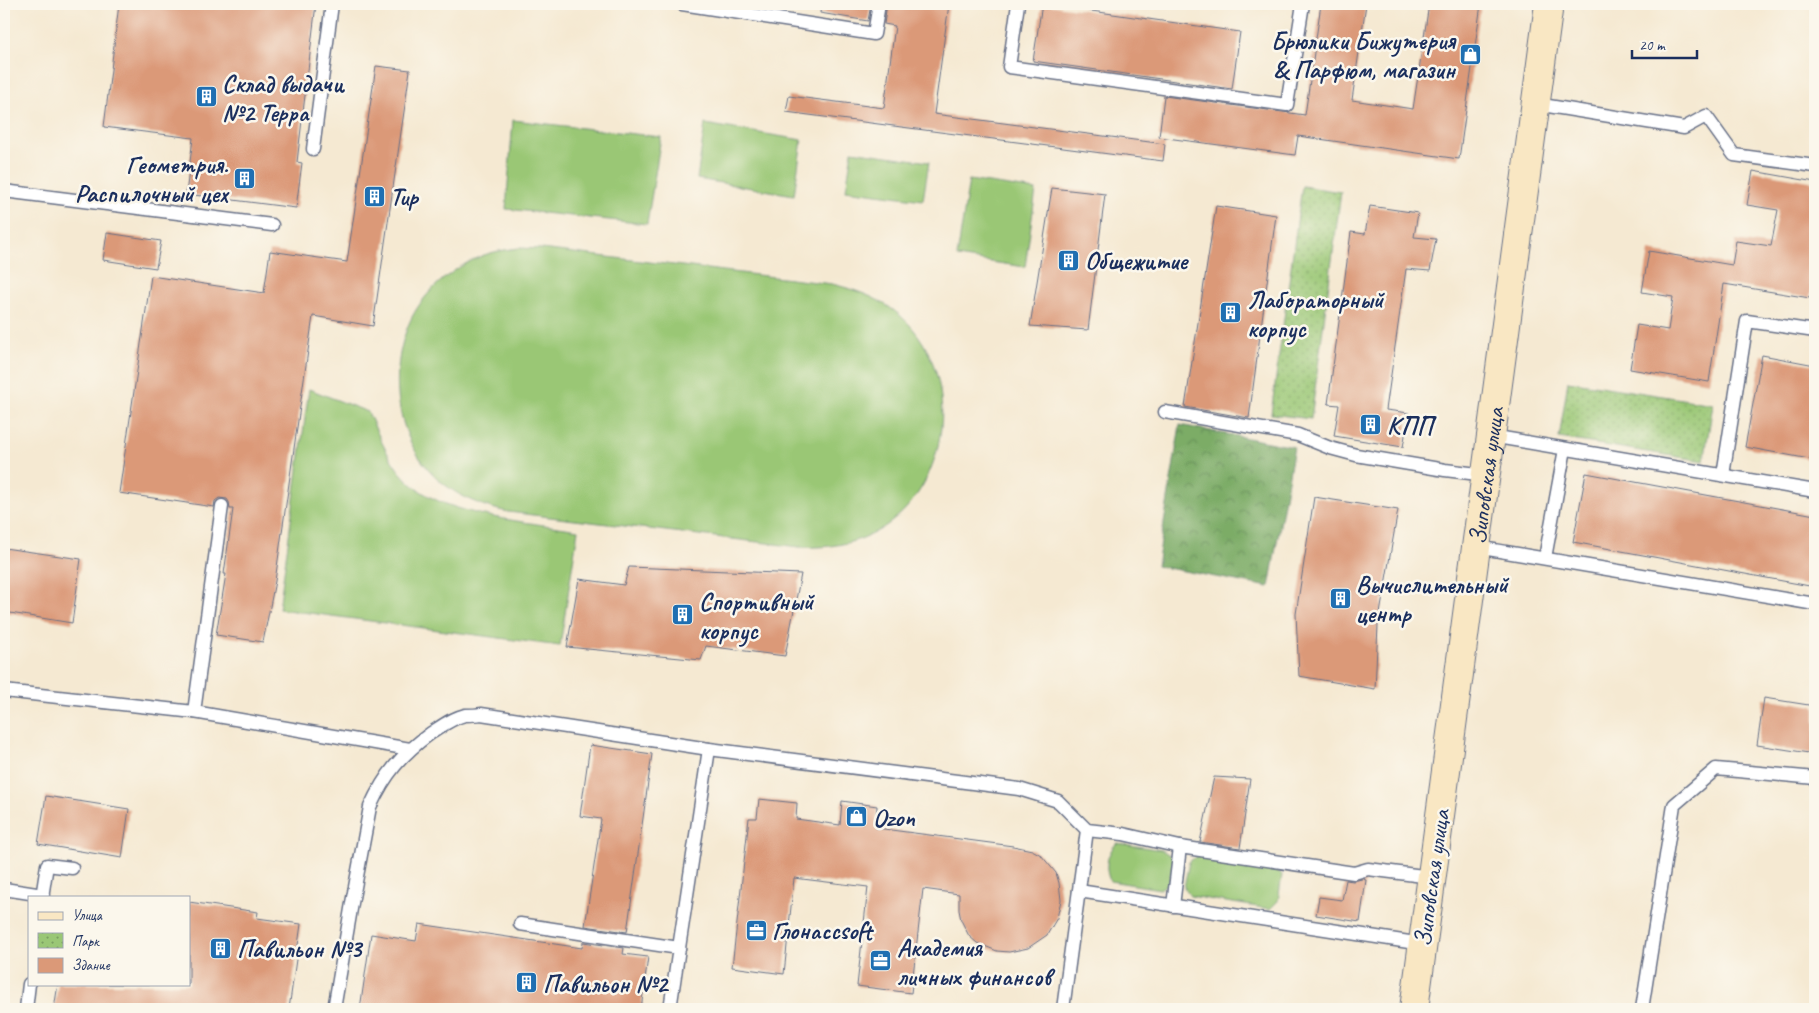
<svg xmlns="http://www.w3.org/2000/svg" width="1819" height="1013" viewBox="0 0 1819 1013" font-family="Caveat,sans-serif">
	<style>
		.grass { fill: #9ac775; stroke: #5a7b6a }
		.forest { fill: url(#forest-crowns); stroke: #4b6e62 }
		.park { fill: url(#park-dots); stroke: #5a7b6a }
		.building { fill: #db9978 }
		.lines { fill: none; stroke-linecap: round; stroke-linejoin: round }
		.lane-casing { stroke: #677087; stroke-width: 15 }
		.secondary-casing { stroke: #677087; stroke-width: 30 }
		.lane { stroke: #fff; stroke-width: 12 }
		.secondary { stroke: #f9e7c3; stroke-width: 28 }
		.labels { text-anchor: middle; stroke-width: 5; stroke-linejoin: round; paint-order: stroke }
		.poi-label { font-size: 25px; font-weight: bold; fill: #1b2f5e; stroke: #fbf7ec; text-anchor: start }
		.street-label { font-size: 25px; fill: #1b2f5e; stroke: #fbf7ec }
	</style>
	<defs>
		<pattern id="forest-crowns" width="20" height="18" patternUnits="userSpaceOnUse" patternTransform="scale(1.25)"><rect width="20" height="18" fill="#7bac66"/><path d="M2 6a3 3 0 1 1 6 0M12 15a3 3 0 1 1 6 0" fill="none" stroke="#648c57"/></pattern>
		<pattern id="park-dots" width="8" height="8" patternUnits="userSpaceOnUse" patternTransform="scale(1.25)"><rect width="8" height="8" fill="#9ac775"/><path d="M2 2h.1M6 6h.1" fill="none" stroke="#7da263" stroke-width="1.8" stroke-linecap="round"/></pattern>
	</defs>
	<rect width="100%" height="100%" fill="#fbf7ec"/>
	<filter id="ink" filterUnits="userSpaceOnUse"><feTurbulence type="fractalNoise" baseFrequency=".02" numOctaves="2"/><feDisplacementMap in="SourceGraphic" scale="10" xChannelSelector="R" yChannelSelector="G"/><feConvolveMatrix kernelMatrix="1 2 1 2 8 2 1 2 1" color-interpolation-filters="sRGB"/></filter>
	<filter id="wash" filterUnits="userSpaceOnUse"><feTurbulence type="fractalNoise" baseFrequency=".0096" numOctaves="4" result="noise"/><feDisplacementMap in="SourceGraphic" scale="20" xChannelSelector="R" yChannelSelector="G"/><feGaussianBlur stdDeviation="1.12" result="paint"/><feColorMatrix in="noise" values="0 0 0 0 0 0 0 0 0 0 0 0 0 0 0 0 0 1.4 0 .05"/><feComposite in="paint" operator="in"/></filter>
	<g filter="url(#wash)">
		<rect width="100%" height="100%" fill="#f5e9d2"/>
		<!-- grass -->
		<g class="grass">
			<path d="M513 120 661 137 647 224 506 209Z"/>
			<path d="M705 124 802 140 794 195 697 179Z"/>
			<path d="M852 151 929 162 923 200 846 190Z"/>
			<path d="M969 180 1036 190 1025 267 957 257Z"/>
			<path d="M519 248 541 249 832 284C861 291 887 301 908 323 968 387 945 506 863 538 842 546 821 548 799 547L508 512C479 506 453 495 432 473 393 433 388 366 412 317 425 292 449 271 475 259 488 252 504 250 519 248Z"/>
			<path d="M309 389 368 412C380 438 391 468 414 486 450 517 531 522 578 530L560 646 279 609Z"/>
			<path d="M1117 843 1162 850 1174 858 1169 883 1160 889 1110 881C1104 867 1107 853 1117 843Z"/>
			<path d="M1198 855 1274 865 1282 875 1278 901 1270 909 1190 896 1184 887 1189 862Z"/>
		</g>
		<!-- forest -->
		<path class="forest" d="M1180 425 1294 447 1269 587 1157 566Z"/>
		<!-- park -->
		<g class="park">
			<path d="M1302 186 1341 192 1311 419 1271 414Z"/>
			<path d="M1568 381 1713 404 1704 461 1559 438Z"/>
		</g>
		<g id="blocks">
			<!-- building -->
			<g class="building">
				<path d="M119 4H316L297 162 302 163 296 208 186 194 193 138 104 127Z"/>
				<path d="M821 4H871L868 21 820 13Z"/>
				<path d="M887 4H949L934 114 1165 144 1163 161 786 112 789 96 884 108 895 26 884 24Z"/>
				<path d="M1042 4 1240 32 1232 89 1033 61Z"/>
				<path d="M1321 4H1366L1352 100 1413 109 1429 4H1481L1459 159 1298 136 1295 155 1159 137 1164 96 1305 115Z"/>
				<path d="M376 66 410 70 373 326 313 316 275 581 263 642 216 635 226 574H224L233 509H230L229 502 227 499 219 498 215 501 214 507 119 493 151 276 264 293 270 251 347 262Z"/>
				<path d="M1753 171 1815 182V264L1810 298 1724 284 1709 382 1630 369 1637 325 1668 330 1673 297 1642 292 1649 251 1732 265 1736 241 1771 246 1778 210 1747 205Z"/>
				<path d="M1052 188 1105 194 1088 330 1030 326Z"/>
				<path d="M1216 206 1276 215 1249 418 1185 407Z"/>
				<path d="M1370 206 1418 213 1414 237 1436 239 1430 271 1406 269 1386 410 1409 413 1403 447 1334 436 1339 405 1328 404 1351 232 1365 234Z"/>
				<path d="M107 233 161 241 156 268 103 260Z"/>
				<path d="M1762 355 1815 365V460L1745 447Z"/>
				<path d="M1586 473 1815 515V587L1573 542Z"/>
				<path d="M1314 497 1398 510 1378 625 1375 689 1299 676 1296 614Z"/>
				<path d="M4 548 81 559 72 623 4 612Z"/>
				<path d="M629 567 801 574 785 656 706 646 701 660 567 647 579 579 624 585Z"/>
				<path d="M1764 698 1815 706V754L1757 745Z"/>
				<path d="M590 745 652 754 627 932 585 926 601 819 580 816Z"/>
				<path d="M1214 777 1250 779 1240 848 1200 842Z"/>
				<path d="M46 796 129 809 122 858 38 844Z"/>
				<path d="M759 799 797 803 796 819 840 825 842 801 877 806 876 828 1013 846 1032 850 1041 855 1056 873 1059 883 1061 900 1057 918 1047 935 1028 948 1009 952 997 951 977 943 969 936 961 920 959 910V894L923 889 911 993 857 986 868 887 794 878 784 974 732 967 749 818H757Z"/>
				<path d="M1362 879 1366 880 1360 922 1316 915 1319 897 1342 900 1346 880 1353 881Z"/>
				<path d="M189 902 258 912 257 918 301 924 289 1009H54L58 984H189Z"/>
				<path d="M419 924 582 948 583 942 624 948 623 954 648 957 641 1009H360L371 934 416 941Z"/>
			</g>
		</g>
	</g>
	<g filter="url(#ink)">
		<use href="#blocks" fill-opacity="0" stroke="#677087" stroke-width="1"/>
		<g class="lines">
			<defs>
				<g id="lane">
					<path d="M682 4 874 34 879 4"/>
					<path d="M1018 4 1009 67 1287 105 1303 4"/>
					<path d="M1536 104 1684 128 1706 116 1734 155 1815 166"/>
					<path d="M313 149 332 4"/>
					<path d="M4 191 272 225"/>
					<path d="M1165 412 1298 435 1330 448 1356 455 1445 470 1486 475"/>
					<path d="M1491 436 1815 491"/>
					<path d="M1723 475 1747 321 1815 331"/>
					<path d="M1476 547 1815 604"/>
					<path d="M1545 558 1565 449"/>
					<path d="M4 691 194 712 410 749"/>
					<path d="M194 712 222 506"/>
					<path d="M4 889 43 895"/>
					<path d="M1079 891 1422 944"/>
					<path d="M42 897 47 865 72 868"/>
					<path d="M1173 906 1180 847"/>
					<path d="M520 924 679 948 670 1009"/>
					<path d="M679 948 709 749"/>
					<path d="M26 1009 29 984"/>
					<path d="M334 1009 352 903 370 807C385 774 402 754 431 733 442 726 452 718 465 715 470 715 476 715 481 714L709 749 1019 789 1058 801 1087 830 1123 834 1180 847 1354 873 1368 869 1431 877"/>
					<path d="M1063 1009 1087 830"/>
					<path d="M1642 1009 1674 805 1716 769 1815 778"/>
				</g>
				<g id="secondary">
					<path id="s1" d="M1414 1009 1549 4"/>
				</g>
			</defs>
			<!-- lane casing -->
			<use href="#lane" class="lane-casing"/>
			<!-- secondary casing -->
			<use href="#secondary" class="secondary-casing"/>
			<!-- lane -->
			<use href="#lane" class="lane"/>
			<!-- secondary -->
			<use href="#secondary" class="secondary"/>
		</g>
	</g>
	<!-- icons -->
	<defs>
		<symbol id="shop-square" viewBox="-11 -11 22 22"><rect x="-9" y="-9" width="18" height="18" rx="4" fill="#1f6fb2" stroke="#fbf7ec"/><path d="M-5-2.5h2.3a2.7 3.5 0 0 1 5.4 0H5L5.5 6h-11ZM-1.5-2.5h3a1.5 2.3 0 0 0-3 0Z" fill="#fff"/></symbol>
		<symbol id="building-square" viewBox="-11 -11 22 22"><rect x="-9" y="-9" width="18" height="18" rx="4" fill="#1f6fb2" stroke="#fbf7ec"/><path d="M-4-6H4V6H1V3H-1V6H-4ZM-2.5-4.3h1.7v1.8h-1.7ZM.8-4.3h1.7v1.8H.8ZM-2.5-1h1.7V.8h-1.7ZM.8-1h1.7V.8H.8Z" fill="#fff"/></symbol>
		<symbol id="office-square" viewBox="-11 -11 22 22"><rect x="-9" y="-9" width="18" height="18" rx="4" fill="#1f6fb2" stroke="#fbf7ec"/><path d="M-6-3h4V-5.5h4V-3h4V5H-6ZM-1-4.5V-3h2v-1.5ZM-6 0V1H6V0Z" fill="#fff"/></symbol>
	</defs>
	<g fill-rule="evenodd">
		<use href="#shop-square" x="1458" y="42" width="25" height="25"/>
		<use href="#building-square" x="194" y="84" width="25" height="25"/>
		<use href="#building-square" x="232" y="166" width="25" height="25"/>
		<use href="#building-square" x="362" y="184" width="25" height="25"/>
		<use href="#building-square" x="1056" y="248" width="25" height="25"/>
		<use href="#building-square" x="1218" y="300" width="25" height="25"/>
		<use href="#building-square" x="1358" y="412" width="25" height="25"/>
		<use href="#building-square" x="1328" y="586" width="25" height="25"/>
		<use href="#building-square" x="670" y="602" width="25" height="25"/>
		<use href="#shop-square" x="844" y="804" width="25" height="25"/>
		<use href="#office-square" x="744" y="918" width="25" height="25"/>
		<use href="#building-square" x="208" y="936" width="25" height="25"/>
		<use href="#office-square" x="868" y="948" width="25" height="25"/>
		<use href="#building-square" x="514" y="970" width="25" height="25"/>
	</g>
	<g class="labels">
		<!-- poi labels -->
		<g class="poi-label">
			<text x="1455" y="49" text-anchor="end">Брюлики Бижутерия<tspan x="1455" dy="29">&amp; Парфюм, магазин</tspan></text>
			<text x="222" y="92">Склад выдачи<tspan x="222" dy="29">№2 Терра</tspan></text>
			<text x="228" y="173" text-anchor="end">Геометрия.<tspan x="228" dy="29">Распилочный цех</tspan></text>
			<text x="390" y="205">Тир</text>
			<text x="1085" y="269">Общежитие</text>
			<text x="1247" y="308">Лабораторный<tspan x="1247" dy="29">корпус</tspan></text>
			<text x="1387" y="434">КПП</text>
			<text x="1356" y="593">Вычислительный<tspan x="1356" dy="29">центр</tspan></text>
			<text x="699" y="610">Спортивный<tspan x="699" dy="29">корпус</tspan></text>
			<text x="873" y="826">Ozon</text>
			<text x="772" y="939">Глонассsoft</text>
			<text x="897" y="956">Академия<tspan x="897" dy="29">личных финансов</tspan></text>
			<text x="237" y="957">Павильон №3</text>
			<text x="543" y="992">Павильон №2</text>
		</g>
		<!-- street labels -->
		<g class="street-label">
			<text dy="9" stroke="none"><textPath href="#s1" startOffset="538">Зиповская улица</textPath></text>
			<text transform="translate(1431 878) rotate(-82)" y="9">Зиповская улица</text>
		</g>
	</g>
	<!-- margin -->
	<rect width="1819" height="1013" fill="none" stroke="#fbf7ec" stroke-width="20"/>
	<!-- legend -->
	<rect x="28" y="896" width="162" height="90" fill="#fbf7ec" stroke="#a1a7b3"/>
	<rect x="38" y="912" width="25" height="8" fill="#f9e7c3" stroke="#a1a7b3"/>
	<text x="72" y="920" font-size="15" fill="#1b2f5e">Улица</text>
	<rect x="38" y="933" width="25" height="15" fill="url(#park-dots)" stroke="#a1a7b3"/>
	<text x="72" y="946" font-size="15" fill="#1b2f5e">Парк</text>
	<rect x="38" y="958" width="25" height="15" fill="#db9978" stroke="#a1a7b3"/>
	<text x="72" y="970" font-size="15" fill="#1b2f5e">Здание</text>
	<!-- scale -->
	<path d="M1632 50v8h65v-8" fill="none" stroke="#1b2f5e" stroke-width="2.5"/>
	<text x="1639" y="50" font-size="15" fill="#1b2f5e" stroke="#fbf7ec" stroke-width="4" paint-order="stroke">20 m</text>
</svg>
